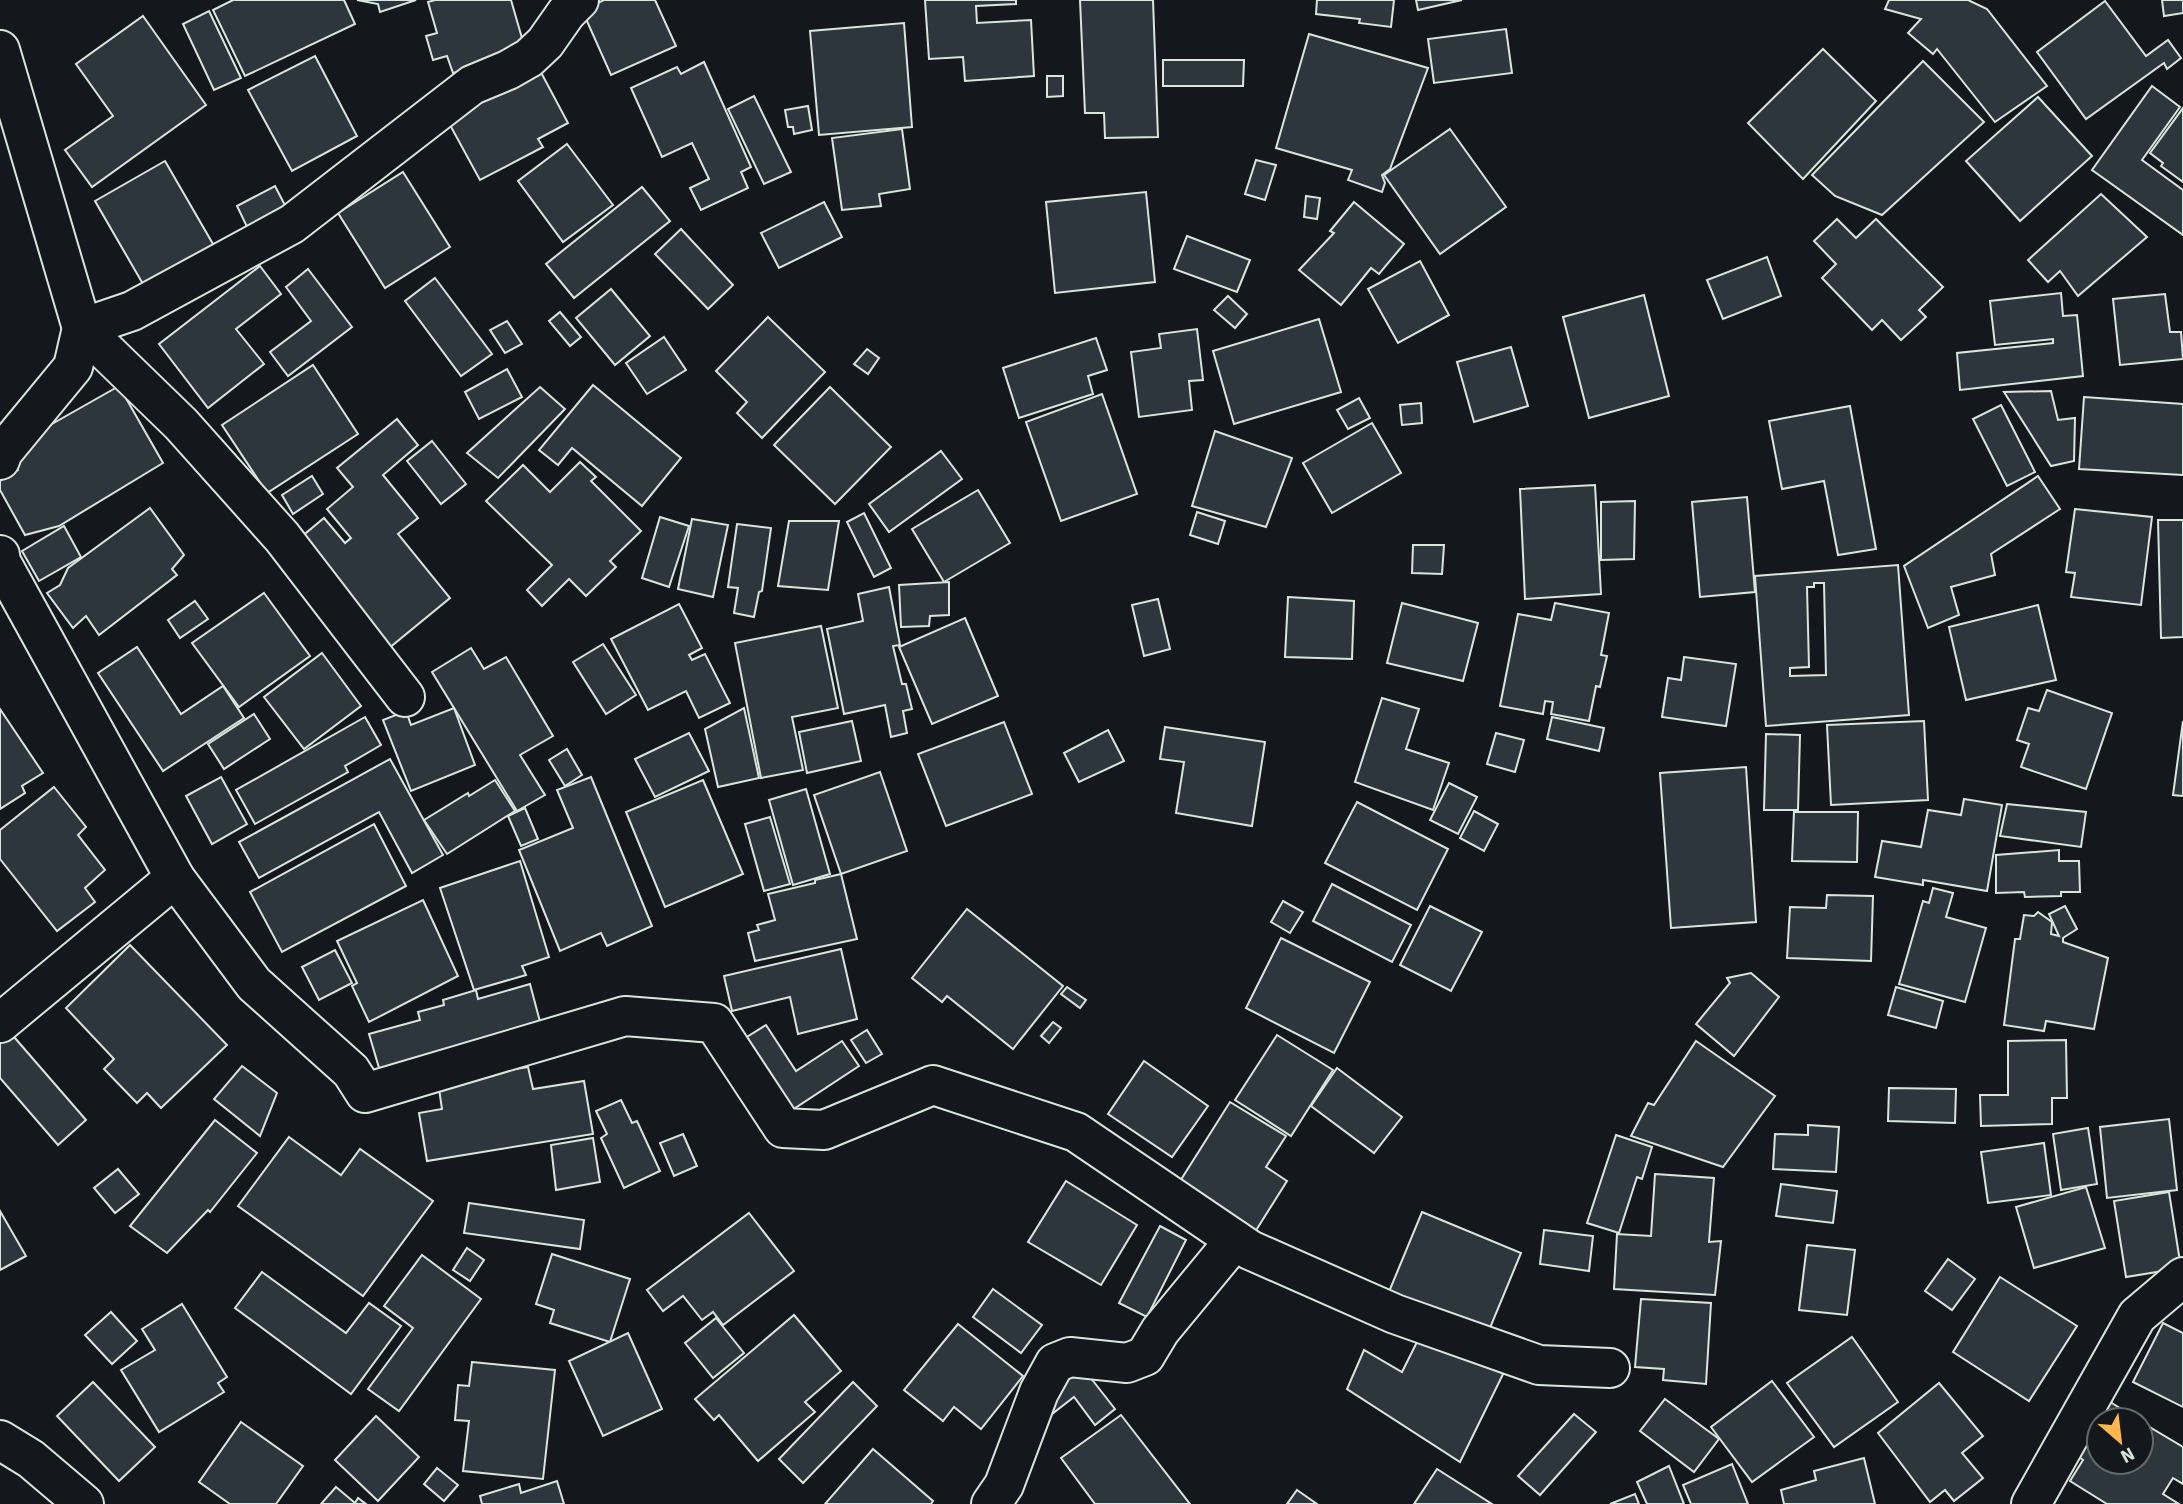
<svg xmlns="http://www.w3.org/2000/svg" width="2183" height="1504" viewBox="0 0 2183 1504" font-family="'Source Sans 3',sans-serif">
	<style>
		.building { fill: #2c363c; stroke: #d8e6dc; stroke-width: 2; fill-rule: evenodd }
		.lines { fill: none; stroke-linecap: round; stroke-linejoin: round }
		.minor-casing { stroke: #d8e6dc; stroke-width: 42 }
		.minor { stroke: #14181c; stroke-width: 38 }
	</style>
	<rect width="100%" height="100%" fill="#14181c"/>
	<!-- building -->
	<g class="building">
		<path d="M233 0H344L355 24 245 76 213 10Z"/>
		<path d="M357 0H416L380 12 378 4Z"/>
		<path d="M435 0H511L526 52 453 73 447 56 433 60 426 36 437 33 428 2Z"/>
		<path d="M604 0H655L676 46 611 75 582 10Z"/>
		<path d="M925 0H1016V4L976 6 977 23 1031 20 1034 76 965 81 963 57 929 59Z"/>
		<path d="M1080 0H1153L1158 137 1105 138 1104 113H1085Z"/>
		<path d="M1317 0H1394L1391 27 1359 23 1360 19 1316 14Z"/>
		<path d="M1416 0H1462L1418 10Z"/>
		<path d="M1889 0H1968L1987 9 2047 86 1995 122 1937 49 1933 54 1908 33 1921 19 1885 9Z"/>
		<path d="M2162 0H2183V13L2164 16Z"/>
		<path d="M2105 1 2146 56 2168 40 2181 58 2167 69 2164 63 2086 119 2037 52Z"/>
		<path d="M209 11 241 78 214 90 183 24Z"/>
		<path d="M143 16 206 105 92 187 65 150 113 116 76 64Z"/>
		<path d="M904 23 912 127 819 135 810 31Z"/>
		<path d="M1506 29 1512 73 1434 83 1428 39Z"/>
		<path d="M1309 34 1428 68 1390 169 1382 175 1385 183 1382 192 1348 180 1352 170 1276 148Z"/>
		<path d="M1823 49 1876 101 1803 179 1748 123Z"/>
		<path d="M315 56 357 136 292 171 248 90Z"/>
		<path d="M1163 60H1244L1243 86H1163Z"/>
		<path d="M1923 61 1984 122 1882 215 1835 196 1812 175Z"/>
		<path d="M704 62 751 167 741 172 748 188 701 210 690 188 709 179 692 143 662 157 631 88 677 67 681 74Z"/>
		<path d="M536 63 568 123 538 139 543 147 480 180 444 114Z"/>
		<path d="M1047 76H1063V96L1047 97Z"/>
		<path d="M2152 86 2180 107 2142 160 2183 190V235L2092 170Z"/>
		<path d="M754 96 791 172 764 184 728 109Z"/>
		<path d="M2038 97 2092 156 2020 221 1966 161Z"/>
		<path d="M808 106 812 130 794 134 793 127H788L785 110Z"/>
		<path d="M2183 108V182L2161 166 2163 163 2150 153Z"/>
		<path d="M902 129 910 189 879 194 881 206 842 210 832 138Z"/>
		<path d="M1450 129 1506 207 1440 254 1384 175Z"/>
		<path d="M567 144 613 205 563 242 518 181Z"/>
		<path d="M1256 160 1276 165 1265 200 1245 194Z"/>
		<path d="M165 161 217 251 147 291 95 201Z"/>
		<path d="M403 172 450 247 385 288 338 213Z"/>
		<path d="M275 186 288 211 249 231 237 206Z"/>
		<path d="M642 187 670 221 574 298 546 264Z"/>
		<path d="M1146 192 1155 282 1055 293 1046 202Z"/>
		<path d="M2101 194 2147 237 2078 296 2060 271 2048 282 2028 260Z"/>
		<path d="M1306 196 1320 198 1317 219 1304 217Z"/>
		<path d="M824 202 842 237 779 268 761 233Z"/>
		<path d="M1354 202 1404 244 1379 274 1371 268 1341 305 1299 270 1334 233 1330 231Z"/>
		<path d="M1837 219 1856 238 1876 219 1943 287 1919 310 1926 317 1901 340 1882 320 1872 330 1822 278 1836 264 1814 241Z"/>
		<path d="M681 229 733 285 708 309 655 254Z"/>
		<path d="M1187 236 1250 260 1237 292 1174 269Z"/>
		<path d="M1767 257 1781 296 1723 319 1707 280Z"/>
		<path d="M1420 261 1449 315 1398 343 1368 289Z"/>
		<path d="M260 266 281 294 236 329 264 364 208 408 159 344Z"/>
		<path d="M308 269 352 327 288 376 270 352 311 321 286 287Z"/>
		<path d="M435 278 492 354 461 376 405 301Z"/>
		<path d="M611 289 650 336 615 365 576 318Z"/>
		<path d="M2061 293 2063 316 2077 315 2083 376 1960 390 1957 353 2053 343V339L1995 345 1990 301Z"/>
		<path d="M2165 294 2170 332H2181L2183 359 2120 365 2113 299Z"/>
		<path d="M1644 295 1669 396 1589 418 1563 317Z"/>
		<path d="M1228 296 1247 314 1235 328 1214 310Z"/>
		<path d="M560 312 581 337 570 346 549 321Z"/>
		<path d="M768 317 825 372 762 438 737 413 747 402 716 371Z"/>
		<path d="M1319 319 1341 392 1234 424 1213 351Z"/>
		<path d="M507 321 522 344 505 353 490 330Z"/>
		<path d="M1197 329 1203 380 1189 381 1192 410 1139 417 1131 352 1161 348 1159 334Z"/>
		<path d="M664 337 686 370 647 394 626 363Z"/>
		<path d="M1096 338 1107 370 1088 376 1093 394 1019 418 1003 368Z"/>
		<path d="M1511 347 1528 406 1474 422 1457 362Z"/>
		<path d="M867 349 879 358 868 374 854 364Z"/>
		<path d="M313 365 358 434 267 493 222 425Z"/>
		<path d="M507 369 522 397 479 419 465 392Z"/>
		<path d="M593 385 681 458 642 506 572 448 558 465 539 450Z"/>
		<path d="M119 386 163 463 59 526 25 535 0 490V481L18 470 10 457 29 437Z"/>
		<path d="M540 387 565 409 498 478 467 453Z"/>
		<path d="M830 387 891 447 835 504 774 445Z"/>
		<path d="M2051 391 2058 420 2075 418 2074 461 2051 466 2004 392Z"/>
		<path d="M1102 394 1137 494 1061 521 1026 422Z"/>
		<path d="M2084 397 2183 404V475L2079 469Z"/>
		<path d="M1359 398 1370 418 1348 429 1337 410Z"/>
		<path d="M1421 403 1422 423 1402 425 1400 405Z"/>
		<path d="M2001 405 2035 472 2007 486 1973 419Z"/>
		<path d="M1850 406 1876 549 1838 555 1824 481 1782 489 1769 421Z"/>
		<path d="M397 419 418 445 383 475 418 518 398 534 450 598 383 653 294 543 324 518 345 543 351 538 327 509 353 487 337 468Z"/>
		<path d="M1372 423 1401 473 1332 513 1303 463Z"/>
		<path d="M1215 431 1292 458 1266 527 1192 506Z"/>
		<path d="M432 441 466 484 441 504 407 461Z"/>
		<path d="M941 451 962 479 889 532 869 504Z"/>
		<path d="M580 462 596 477 591 481 641 531 610 561 616 567 586 596 569 579 542 606 527 590 552 565 486 501 523 465 550 492Z"/>
		<path d="M312 476 323 494 293 514 282 495Z"/>
		<path d="M2038 476 2060 509 1991 554 1995 575 1951 587 1959 615 1928 628 1904 566Z"/>
		<path d="M1595 485 1601 594 1525 599 1520 489Z"/>
		<path d="M978 490 1010 543 944 582 912 529Z"/>
		<path d="M1747 497 1755 592 1700 597 1692 502Z"/>
		<path d="M1635 501 1634 559 1601 560V502Z"/>
		<path d="M150 508 184 555 172 569 177 575 99 635 86 616 73 628 47 593 60 585 68 568Z"/>
		<path d="M2075 509 2152 517 2141 605 2071 597 2075 573 2066 572Z"/>
		<path d="M1197 512 1225 521 1218 544 1190 535Z"/>
		<path d="M864 513 891 568 874 577 847 522Z"/>
		<path d="M660 517 689 526 669 587 642 578Z"/>
		<path d="M692 519 728 525 713 597 678 589Z"/>
		<path d="M2158 520H2183V637L2161 638Z"/>
		<path d="M789 521H839L828 590 778 586Z"/>
		<path d="M737 524 771 528 762 591 759 592 754 617 734 613 738 588 728 587Z"/>
		<path d="M64 526 81 557 39 581 22 551Z"/>
		<path d="M1413 545H1444L1442 574 1412 573Z"/>
		<path d="M1898 565 1909 715 1766 726 1755 576ZM1814 583H1824L1826 675 1790 676V668L1809 667 1807 587H1814Z"/>
		<path d="M949 582V615L930 616 929 626 901 627 899 585Z"/>
		<path d="M889 587 900 645 893 646 902 684H906L912 709 903 711 907 733 891 737 885 705 844 714 827 629 863 621 858 594Z"/>
		<path d="M264 593 310 656 239 707 192 643Z"/>
		<path d="M1288 597 1354 601 1352 659 1285 657Z"/>
		<path d="M1158 599 1170 649 1144 656 1132 605Z"/>
		<path d="M195 601 208 619 180 638 168 620Z"/>
		<path d="M1402 603 1478 623 1463 681 1387 663Z"/>
		<path d="M1555 603 1609 613 1601 655 1607 656 1600 687 1596 686 1589 721 1551 714 1553 702 1545 701 1543 714 1500 706 1518 614 1551 620Z"/>
		<path d="M679 604 702 648 689 655 692 660 705 654 730 703 699 718 686 691 648 710 611 639Z"/>
		<path d="M2038 605 2056 680 1966 700 1949 627Z"/>
		<path d="M965 618 998 696 932 724 899 647Z"/>
		<path d="M821 626 838 708 792 717 803 770 761 778 735 643Z"/>
		<path d="M603 644 636 695 606 714 573 662Z"/>
		<path d="M137 647 181 714 223 686 244 718 163 771 98 673Z"/>
		<path d="M471 648 484 669 506 657 553 736 520 755 545 795 517 811 432 672Z"/>
		<path d="M322 653 361 706 304 749 264 697Z"/>
		<path d="M1684 657 1736 664 1726 726 1662 717 1668 678 1681 680Z"/>
		<path d="M2047 690 2112 713 2086 789 2021 767 2029 744 2017 740 2028 708 2039 711Z"/>
		<path d="M1382 698 1419 709 1406 749 1449 763 1433 810 1355 782Z"/>
		<path d="M454 708 475 765 411 791 383 720 406 711 411 725Z"/>
		<path d="M744 708 759 778 718 787 705 729Z"/>
		<path d="M0 709 43 773 22 786 25 793 0 809Z"/>
		<path d="M254 714 270 739 224 769 208 744Z"/>
		<path d="M365 717 381 745 345 766 348 772 255 824 236 790Z"/>
		<path d="M1552 717 1604 728 1599 751 1547 739Z"/>
		<path d="M852 721 861 761 807 773 799 732Z"/>
		<path d="M1924 721 1928 800 1831 805 1827 725Z"/>
		<path d="M2183 721V796L2173 795Z"/>
		<path d="M1004 722 1032 794 946 826 918 754Z"/>
		<path d="M1165 727 1265 742 1252 826 1176 813 1184 762 1160 759Z"/>
		<path d="M1108 730 1124 761 1079 782 1064 753Z"/>
		<path d="M689 733 709 771 655 797 635 759Z"/>
		<path d="M1496 733 1524 740 1515 772 1487 764Z"/>
		<path d="M1766 734 1800 735 1798 810H1764Z"/>
		<path d="M567 749 582 775 565 786 549 760Z"/>
		<path d="M390 759 443 855 412 873 379 812 259 878 239 842Z"/>
		<path d="M1746 767 1756 922 1671 928 1660 773Z"/>
		<path d="M880 772 907 851 841 874 814 795Z"/>
		<path d="M221 777 247 824 212 844 186 796Z"/>
		<path d="M591 777 652 926 607 946 601 933 560 951 519 850 573 828 557 790Z"/>
		<path d="M495 780 515 811 447 854 424 820 468 793 469 796Z"/>
		<path d="M703 780 743 874 665 907 626 812Z"/>
		<path d="M1449 783 1477 797 1458 834 1430 820Z"/>
		<path d="M54 787 86 827 78 835 105 870 85 888 95 902 57 931 0 859V830Z"/>
		<path d="M806 789 830 874 793 885 769 800Z"/>
		<path d="M1964 799 2002 805 1987 891 1923 880V885L1875 877 1882 841 1921 847 1928 810 1961 815Z"/>
		<path d="M1357 802 1448 849 1417 910 1325 863Z"/>
		<path d="M2007 804 2086 812 2081 847 2000 836Z"/>
		<path d="M525 808 538 839 521 846 508 816Z"/>
		<path d="M1474 811 1498 824 1484 851 1460 838Z"/>
		<path d="M1794 812H1858L1857 862 1792 861Z"/>
		<path d="M770 817 790 884 764 891 745 824Z"/>
		<path d="M374 824 406 886 282 952 250 892Z"/>
		<path d="M2059 850V861H2079L2080 892H2061V896L2025 897 2024 892 1996 893V855Z"/>
		<path d="M520 861 549 957 522 966 526 975 474 990 440 888Z"/>
		<path d="M841 874 857 939 755 961 748 933 759 930 757 925 775 920 768 894 815 883V880Z"/>
		<path d="M1332 884 1411 925 1392 962 1313 921Z"/>
		<path d="M1933 888 1953 893 1946 917 1986 928 1965 1002 1899 984 1923 901 1929 903Z"/>
		<path d="M1827 895 1873 896 1871 961 1787 958 1790 907 1826 908Z"/>
		<path d="M423 900 458 976 369 1022 352 986 357 983 337 941Z"/>
		<path d="M1283 901 1303 912 1290 933 1271 922Z"/>
		<path d="M1430 906 1482 932 1451 991 1400 965Z"/>
		<path d="M2065 906 2077 929 2063 938V942L2108 958 2094 1029 2046 1021 2044 1031 2004 1025 2015 939H2020L2024 915 2034 916 2038 912 2052 922 2051 934 2059 936 2049 914Z"/>
		<path d="M967 909 1063 986 1013 1049 947 996 942 1002 912 978Z"/>
		<path d="M1281 938 1370 982 1334 1053 1246 1008Z"/>
		<path d="M130 945 227 1045 161 1108 147 1093 137 1103 104 1069 114 1059 66 1008Z"/>
		<path d="M841 949 857 1019 798 1034 790 997 732 1011 724 976Z"/>
		<path d="M335 950 352 983 319 1000 302 967Z"/>
		<path d="M1751 973 1779 997 1734 1056 1696 1024 1730 983 1727 978Z"/>
		<path d="M530 984 543 1033 382 1078 369 1034 420 1020 418 1012 444 1005 443 1000 476 990 478 999Z"/>
		<path d="M1067 987 1086 1000 1080 1008 1061 994Z"/>
		<path d="M1896 987 1943 1001 1936 1028 1888 1015Z"/>
		<path d="M1053 1022 1061 1028 1049 1043 1041 1036Z"/>
		<path d="M766 1025 796 1071 842 1041 859 1066 789 1112 742 1040Z"/>
		<path d="M8 1030 86 1120 58 1145 0 1078V1037Z"/>
		<path d="M867 1030 882 1054 866 1063 851 1040Z"/>
		<path d="M1277 1035 1333 1070 1291 1136 1235 1100Z"/>
		<path d="M2066 1040 2067 1098H2052V1124L1981 1126 1980 1095H2008V1041Z"/>
		<path d="M1696 1041 1775 1096 1723 1167 1631 1136 1648 1103 1654 1105Z"/>
		<path d="M1144 1061 1208 1106 1172 1157 1108 1114Z"/>
		<path d="M242 1066 277 1093 260 1136 214 1099Z"/>
		<path d="M528 1067 533 1089 584 1081 593 1134 427 1161 419 1113 442 1109 438 1082Z"/>
		<path d="M1337 1068 1402 1117 1374 1153 1311 1106Z"/>
		<path d="M1889 1088 1956 1089 1955 1123 1888 1121Z"/>
		<path d="M621 1100 632 1123 637 1121 660 1171 624 1188 601 1138 607 1134 596 1111Z"/>
		<path d="M1230 1102 1286 1136 1266 1167 1287 1181 1255 1232 1177 1186Z"/>
		<path d="M2169 1119 2177 1190 2107 1198 2100 1127Z"/>
		<path d="M215 1120 257 1153 210 1212 208 1210 167 1253 130 1226Z"/>
		<path d="M1808 1125 1839 1127 1836 1172 1773 1169 1775 1134 1808 1135Z"/>
		<path d="M2088 1128 2097 1184 2061 1190 2053 1134Z"/>
		<path d="M683 1134 697 1166 674 1176 660 1143Z"/>
		<path d="M1616 1135 1652 1147 1642 1179 1637 1177 1619 1233 1587 1223Z"/>
		<path d="M289 1137 341 1175 360 1149 433 1201 363 1296 238 1206Z"/>
		<path d="M593 1138 600 1182 556 1190 551 1145Z"/>
		<path d="M2044 1143 2051 1195 1988 1203 1981 1152Z"/>
		<path d="M118 1169 139 1194 115 1213 94 1188Z"/>
		<path d="M1655 1174 1714 1178 1709 1242 1721 1241 1715 1295 1614 1289 1617 1234 1651 1236Z"/>
		<path d="M1066 1181 1137 1225 1101 1285 1028 1242Z"/>
		<path d="M1781 1184 1837 1191 1833 1223 1776 1216Z"/>
		<path d="M2086 1187 2105 1248 2034 1268 2016 1207Z"/>
		<path d="M2169 1192 2181 1268 2126 1277 2114 1201Z"/>
		<path d="M469 1203 584 1220 580 1249 464 1233Z"/>
		<path d="M0 1211 26 1256 0 1270Z"/>
		<path d="M1422 1212 1521 1253 1485 1340 1386 1299Z"/>
		<path d="M749 1213 794 1271 723 1325 713 1312 702 1320 683 1296 663 1311 647 1290Z"/>
		<path d="M1160 1226 1186 1240 1147 1317 1119 1303Z"/>
		<path d="M1544 1230 1593 1236 1589 1271 1540 1264Z"/>
		<path d="M1807 1245 1855 1250 1847 1315 1799 1310Z"/>
		<path d="M467 1248 484 1260 470 1281 453 1270Z"/>
		<path d="M552 1254 630 1279 610 1342 550 1323 554 1310 536 1304Z"/>
		<path d="M422 1255 481 1299 399 1411 368 1389 413 1328 384 1306Z"/>
		<path d="M1948 1259 1975 1279 1952 1310 1925 1291Z"/>
		<path d="M262 1272 346 1333 369 1303 401 1326 351 1394 235 1308Z"/>
		<path d="M2000 1277 2077 1326 2029 1401 1953 1352Z"/>
		<path d="M993 1289 1042 1325 1021 1353 973 1317Z"/>
		<path d="M1641 1299 1711 1303 1706 1384 1663 1380 1664 1369 1635 1367Z"/>
		<path d="M182 1304 227 1377 218 1383 224 1392 159 1432 121 1370 155 1350 142 1329Z"/>
		<path d="M111 1312 137 1341 112 1364 85 1335Z"/>
		<path d="M794 1315 841 1371 805 1402 815 1412 758 1461 719 1415 714 1420 695 1399Z"/>
		<path d="M716 1318 744 1353 713 1378 685 1343Z"/>
		<path d="M2163 1323 2183 1333V1407L2133 1382Z"/>
		<path d="M958 1324 1023 1376 981 1429 954 1407 943 1421 904 1390Z"/>
		<path d="M1424 1328 1507 1366 1460 1462 1347 1389 1364 1350 1402 1372Z"/>
		<path d="M628 1333 662 1409 603 1436 569 1361Z"/>
		<path d="M1852 1337 1898 1402 1834 1447 1787 1383Z"/>
		<path d="M472 1362 555 1370 543 1479 463 1471 469 1421 455 1420 458 1385 469 1386Z"/>
		<path d="M1083 1368 1115 1409 1095 1425 1074 1397 1052 1414 1042 1400Z"/>
		<path d="M1772 1381 1814 1437 1752 1482 1711 1427Z"/>
		<path d="M93 1382 155 1447 119 1481 57 1416Z"/>
		<path d="M853 1382 877 1406 803 1483 779 1459Z"/>
		<path d="M1939 1383 1983 1436 1962 1453 1983 1478 1954 1501 1945 1490 1930 1502 1878 1433Z"/>
		<path d="M1665 1399 1719 1439 1694 1472 1640 1431Z"/>
		<path d="M2107 1400 2139 1420H2099V1462H2141V1422L2183 1447V1484L2173 1478 2163 1494 2179 1504H2107L2070 1481 2083 1460 2074 1453Z"/>
		<path d="M1574 1414 1596 1432 1540 1495 1518 1476Z"/>
		<path d="M1121 1415 1190 1504H1095L1061 1458Z"/>
		<path d="M376 1416 419 1457 378 1501 335 1460Z"/>
		<path d="M241 1422 303 1466 276 1504H230L199 1482Z"/>
		<path d="M873 1449 933 1501 931 1504H825Z"/>
		<path d="M1864 1458 1875 1504H1784L1781 1490 1816 1480 1814 1471Z"/>
		<path d="M1732 1464 1748 1504H1691L1683 1485Z"/>
		<path d="M1669 1466 1684 1504H1647L1637 1482Z"/>
		<path d="M437 1468 458 1485 444 1501 424 1484Z"/>
		<path d="M1437 1469 1492 1504H1414Z"/>
		<path d="M557 1481 564 1504H482L480 1496 519 1484 521 1493Z"/>
		<path d="M336 1487 355 1503 358 1498 366 1504H321Z"/>
		<path d="M1297 1490 1317 1504H1287Z"/>
		<path d="M1635 1494 1639 1504H1610Z"/>
	</g>
	<g class="lines">
		<defs>
			<g id="minor">
				<path d="M0 50 82 328 181 424 282 537 405 697"/>
				<path d="M0 460 3 452 73 367 82 328 132 311 292 224 472 85 508 70 529 58 545 43 566 13 579 0"/>
				<path d="M0 555 1 562 175 878 254 984 351 1071 365 1093 625 1016 714 1023 783 1128 824 1130 933 1085 1076 1132 1250 1250 1395 1314 1539 1365 1610 1368"/>
				<path d="M0 1023 175 878"/>
				<path d="M0 1440 31 1459 84 1504"/>
				<path d="M991 1504 1004 1485 1039 1392 1055 1363 1070 1357 1127 1363 1145 1356 1160 1331 1235 1240"/>
				<path d="M2031 1504 2137 1316 2183 1277"/>
			</g>
		</defs>
		<!-- minor casing -->
		<use href="#minor" class="minor-casing"/>
		<!-- minor -->
		<use href="#minor" class="minor"/>
	</g>
	<!-- north arrow -->
	<g transform="translate(2120 1441) rotate(152)"><circle r="33" fill="#14181c" stroke="#626a69" stroke-width="2"/>
	<path d="M0-5L12 26L0 18L-12 26Z" fill="#ffb74d"/>
	<text y="-10" font-size="19" font-weight="bold" text-anchor="middle" fill="#d8e6dc">N</text>
	</g>
</svg>
